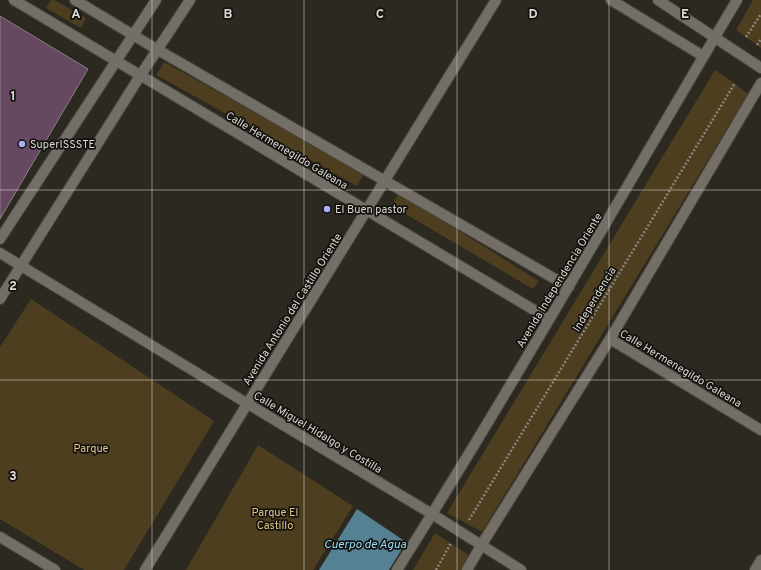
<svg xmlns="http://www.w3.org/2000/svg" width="761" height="570" viewBox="0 0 761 570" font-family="Overpass,sans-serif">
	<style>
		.green { fill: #4d3e1f }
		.water { fill: #568192 }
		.building { fill: #664860; stroke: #898087 }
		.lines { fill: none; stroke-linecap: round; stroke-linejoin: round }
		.minor-casing { stroke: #49453f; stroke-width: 12 }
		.tertiary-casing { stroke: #49453f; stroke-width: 12 }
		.path { stroke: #88857f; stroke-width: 2.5; stroke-dasharray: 2 2; stroke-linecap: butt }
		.minor { stroke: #736f66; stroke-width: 10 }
		.tertiary { stroke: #736f66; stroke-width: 10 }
		.grid { fill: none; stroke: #dcd9d4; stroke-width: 1; stroke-opacity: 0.55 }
		.poi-dot { fill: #acaffb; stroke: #13120e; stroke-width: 1.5 }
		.labels { text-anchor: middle; stroke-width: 3.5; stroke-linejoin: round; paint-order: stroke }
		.poi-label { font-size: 11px; fill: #dcd9d4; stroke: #13120e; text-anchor: start }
		.street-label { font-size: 11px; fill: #dcd9d4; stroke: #13120e }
		.park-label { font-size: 11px; fill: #e3c589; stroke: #13120e }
		.water-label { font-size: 12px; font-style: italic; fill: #94defc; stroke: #13120e }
		.grid-label { font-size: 13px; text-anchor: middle; font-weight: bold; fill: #dcd9d4; stroke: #13120e; stroke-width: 3.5; stroke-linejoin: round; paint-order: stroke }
	</style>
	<rect width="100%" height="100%" fill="#2c2921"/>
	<!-- green -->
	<g class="green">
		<path d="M51 0H54L86 18 81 28 46 8Z"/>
		<path d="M753 0H761V48L736 30Z"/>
		<path d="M164 62 364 173 357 186 156 75Z"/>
		<path d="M715 70 734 83 748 94 482 532 447 513Z"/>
		<path d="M399 193 539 281 533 289 392 206Z"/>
		<path d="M31 299 214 421 124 570H84L0 519V347Z"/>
		<path d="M258 445 353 506 313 570H186Z"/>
		<path d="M435 533 470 556 462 570H413Z"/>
	</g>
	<!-- water -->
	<path class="water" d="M357 509 406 542 389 570H319Z"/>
	<!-- building -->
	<path class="building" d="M0 16 88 69 0 219Z"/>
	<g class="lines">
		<defs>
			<g id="minor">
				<path d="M14 0 549 319"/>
				<path d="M75 0 158 50 569 287"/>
				<path d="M611 0 703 56"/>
				<path d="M658 0 761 68"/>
				<path d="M0 253 248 404 432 514 521 570"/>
				<path d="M610 339 761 430"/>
				<path d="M0 537 55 570"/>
				<path d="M145 570 496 0"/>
				<path d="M755 570 761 560"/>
			</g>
			<g id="tertiary">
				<path d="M0 239 156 0"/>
				<path d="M0 299 140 76 190 0"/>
				<path d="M397 570C515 383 624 190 737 0"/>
				<path d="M467 570 482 544 610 339 761 83"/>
			</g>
		</defs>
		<!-- minor casing -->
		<use href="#minor" class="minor-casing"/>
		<!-- tertiary casing -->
		<use href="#tertiary" class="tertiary-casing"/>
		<!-- path -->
		<g class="path">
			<path d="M746 37 761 14"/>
			<path d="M757 45 761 39"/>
			<path d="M469 520 735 83"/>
			<path d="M436 570 451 543"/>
		</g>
		<!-- minor -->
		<use href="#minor" class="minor"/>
		<!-- tertiary -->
		<use href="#tertiary" class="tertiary"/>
	</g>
	<!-- grid -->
	<path class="grid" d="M152 0V570M304 0V570M457 0V570M609 0V570M0 190H761M0 380H761"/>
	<!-- markers -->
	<g class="poi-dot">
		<circle cx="22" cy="144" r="4"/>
		<circle cx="327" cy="209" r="4"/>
	</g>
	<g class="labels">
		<!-- poi labels -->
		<g class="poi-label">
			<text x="30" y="148">SuperISSSTE</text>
			<text x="335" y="213">El Buen pastor</text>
		</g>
		<!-- street labels -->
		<g class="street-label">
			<text transform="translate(287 150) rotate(31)" y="4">Calle Hermenegildo Galeana</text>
			<text transform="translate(559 280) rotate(-59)" y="4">Avenida Independencia Oriente</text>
			<text transform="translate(594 299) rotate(-59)" y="4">Independencia</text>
			<text transform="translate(292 309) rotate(-58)" y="4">Avenida Antonio del Castillo Oriente</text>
			<text transform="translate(681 368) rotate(31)" y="4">Calle Hermenegildo Galeana</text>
			<text transform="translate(318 432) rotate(31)" y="4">Calle Miguel Hidalgo y Costilla</text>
		</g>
		<!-- park labels -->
		<g class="park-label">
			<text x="91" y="452">Parque</text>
			<text x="275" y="516">Parque El<tspan x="275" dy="13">Castillo</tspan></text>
		</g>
		<!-- water labels -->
		<g class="water-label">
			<text x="365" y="548">Cuerpo de Agua</text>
		</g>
	</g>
	<g class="grid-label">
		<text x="76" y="18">A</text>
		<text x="228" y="18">B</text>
		<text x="380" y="18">C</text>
		<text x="533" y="18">D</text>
		<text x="685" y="18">E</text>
		<text x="13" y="100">1</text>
		<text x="13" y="290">2</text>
		<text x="13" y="480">3</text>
	</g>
</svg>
